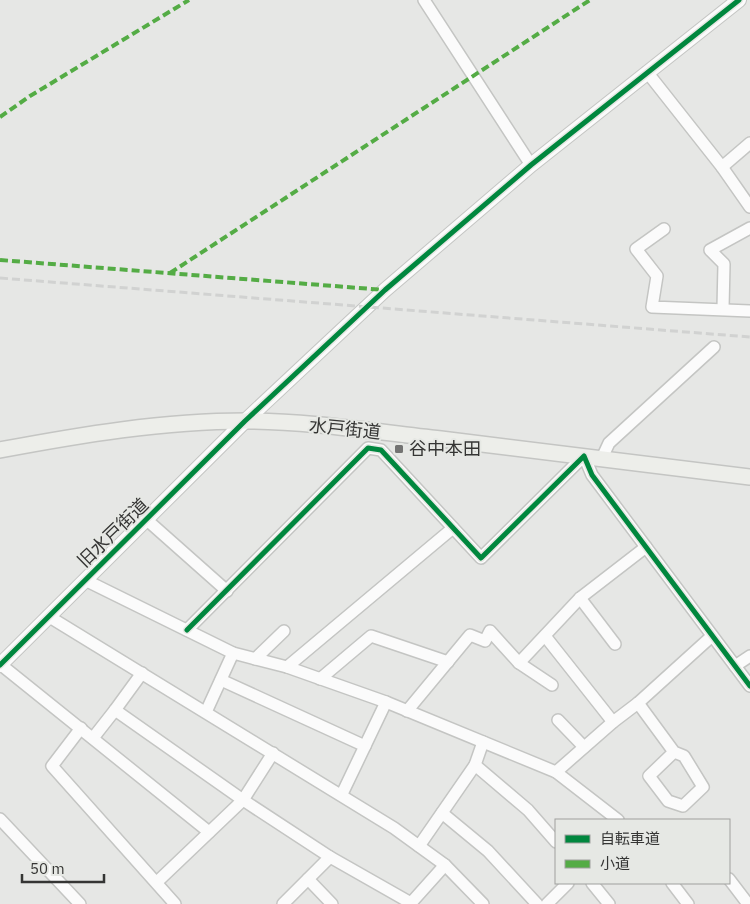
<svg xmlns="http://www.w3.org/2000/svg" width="750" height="904" viewBox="0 0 750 904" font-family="'IBM Plex Sans','Noto Sans JP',sans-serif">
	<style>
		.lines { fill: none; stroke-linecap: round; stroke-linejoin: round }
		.minor-casing { stroke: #c4c5c3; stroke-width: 14 }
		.tertiary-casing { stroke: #c4c5c3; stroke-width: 16 }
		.secondary-casing { stroke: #c4c5c3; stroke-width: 18 }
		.minor { stroke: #fbfbfb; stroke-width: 11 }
		.tertiary { stroke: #fbfbfb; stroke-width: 14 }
		.secondary { stroke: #edeeea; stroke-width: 15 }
		.rail { stroke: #d1d2d1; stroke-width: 3; stroke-dasharray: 8 4; stroke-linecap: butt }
		.quiet { stroke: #54ac45; stroke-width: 4; stroke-dasharray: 8 4; stroke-linecap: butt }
		.cycleway-casing { stroke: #e6e8e4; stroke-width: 8 }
		.cycleway { stroke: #00873e; stroke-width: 5 }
		.poi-dot { fill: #737372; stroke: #e6e8e4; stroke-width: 2 }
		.labels { text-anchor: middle; stroke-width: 4; stroke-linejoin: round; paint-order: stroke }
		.street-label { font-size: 18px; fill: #353534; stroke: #e6e8e4 }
		.poi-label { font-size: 18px; fill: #353534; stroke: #e6e8e4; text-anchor: start }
	</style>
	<rect width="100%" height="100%" fill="#e6e7e5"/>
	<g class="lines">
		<defs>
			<g id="minor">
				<path d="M424 0 531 165"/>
				<path d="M647 72 722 167 750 207"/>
				<path d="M722 167 750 143"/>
				<path d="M664 229 636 249 657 276 652 307 750 311"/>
				<path d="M723 308 724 264 710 250 750 228"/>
				<path d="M602 458 609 443 714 347"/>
				<path d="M147 520 227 591"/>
				<path d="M85 580 233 653 287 667 386 702 556 772 618 820"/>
				<path d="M580 598 615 644"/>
				<path d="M48 616 394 828 445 865 483 904"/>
				<path d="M187 630 368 448 381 450 481 558 584 456 592 475 750 686"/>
				<path d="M545 636 613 722"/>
				<path d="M255 659 284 631"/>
				<path d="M519 663 580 598 646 547"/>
				<path d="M0 664 209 832"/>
				<path d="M735 666 750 656"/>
				<path d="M287 667 453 528"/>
				<path d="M142 673 115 710 243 800 330 857"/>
				<path d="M320 679 371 636 448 662"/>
				<path d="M221 680 365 746"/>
				<path d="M638 703 674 752 649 776 668 801 683 806 703 787 684 756 674 752"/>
				<path d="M407 711 470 635 485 641 490 631 519 663 552 685"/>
				<path d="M206 712 233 653"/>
				<path d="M558 720 584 747"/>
				<path d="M81 728 52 766 175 904"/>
				<path d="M93 738 115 710"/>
				<path d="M475 765 528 810 556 842"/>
				<path d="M556 772 613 722 638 703 712 636"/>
				<path d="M342 794 386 702"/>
				<path d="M442 813 488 851 537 904"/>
				<path d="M0 819 80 904"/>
				<path d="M419 846 475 765 483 742"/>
				<path d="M308 879 332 904"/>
				<path d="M729 879 748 904"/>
				<path d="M157 882 243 800 273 753"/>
				<path d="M592 883 609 904"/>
				<path d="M672 883 688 904"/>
				<path d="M283 904 330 857 411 903 445 865"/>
				<path d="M547 904 568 883"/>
			</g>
			<path id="tertiary" d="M0 665 245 421 385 290 531 165 739 0"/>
			<path id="secondary" d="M0 450C80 435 163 421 245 421 310 421 376 432 441 439 544 451 647 464 750 477"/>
		</defs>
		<!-- minor casing -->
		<use href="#minor" class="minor-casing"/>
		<!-- tertiary casing -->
		<use href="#tertiary" class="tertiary-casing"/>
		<!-- secondary casing -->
		<use href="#secondary" class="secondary-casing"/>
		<!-- minor -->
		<use href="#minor" class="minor"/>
		<!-- tertiary -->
		<use href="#tertiary" class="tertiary"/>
		<!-- secondary -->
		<use href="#secondary" class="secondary"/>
		<!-- rail -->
		<path class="rail" d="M0 278 750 337"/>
		<!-- quiet -->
		<g class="quiet">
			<path d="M0 117 30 96 189 0"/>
			<path d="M0 260 385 290"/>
			<path d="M170 273 590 0"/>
		</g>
		<defs>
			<g id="cycleway">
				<path d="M187 630 368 448 381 450 481 558 584 456 592 475 750 686"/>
				<path d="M0 665 245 421 385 290 531 165 739 0"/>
			</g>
		</defs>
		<!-- cycleway casing -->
		<use href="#cycleway" class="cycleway-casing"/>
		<!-- cycleway -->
		<use href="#cycleway" class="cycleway"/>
	</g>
	<!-- markers -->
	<rect class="poi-dot" x="394" y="444" width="10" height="10" rx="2.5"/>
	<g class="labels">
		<!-- street labels -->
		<g class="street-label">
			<text transform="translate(345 429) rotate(6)" y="6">水戸街道</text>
			<text transform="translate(113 533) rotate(-44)" y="6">旧水戸街道</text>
		</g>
		<!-- poi labels -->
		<g class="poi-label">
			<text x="409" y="455">谷中本田</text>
		</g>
	</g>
	<!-- legend -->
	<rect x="555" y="819" width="175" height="65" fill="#e6e8e4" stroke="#9fa09e"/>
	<rect x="565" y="835" width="25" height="8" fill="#00873e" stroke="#9fa09e"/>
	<text x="600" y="844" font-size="15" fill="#353534">自転車道</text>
	<rect x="565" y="860" width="25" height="8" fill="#54ac45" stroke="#9fa09e"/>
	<text x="600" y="869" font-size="15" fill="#353534">小道</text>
	<!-- scale -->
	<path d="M22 874v8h82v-8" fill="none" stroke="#353534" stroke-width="2.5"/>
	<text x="30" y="874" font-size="15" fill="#353534" stroke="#e6e8e4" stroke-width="4" paint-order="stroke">50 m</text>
</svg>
